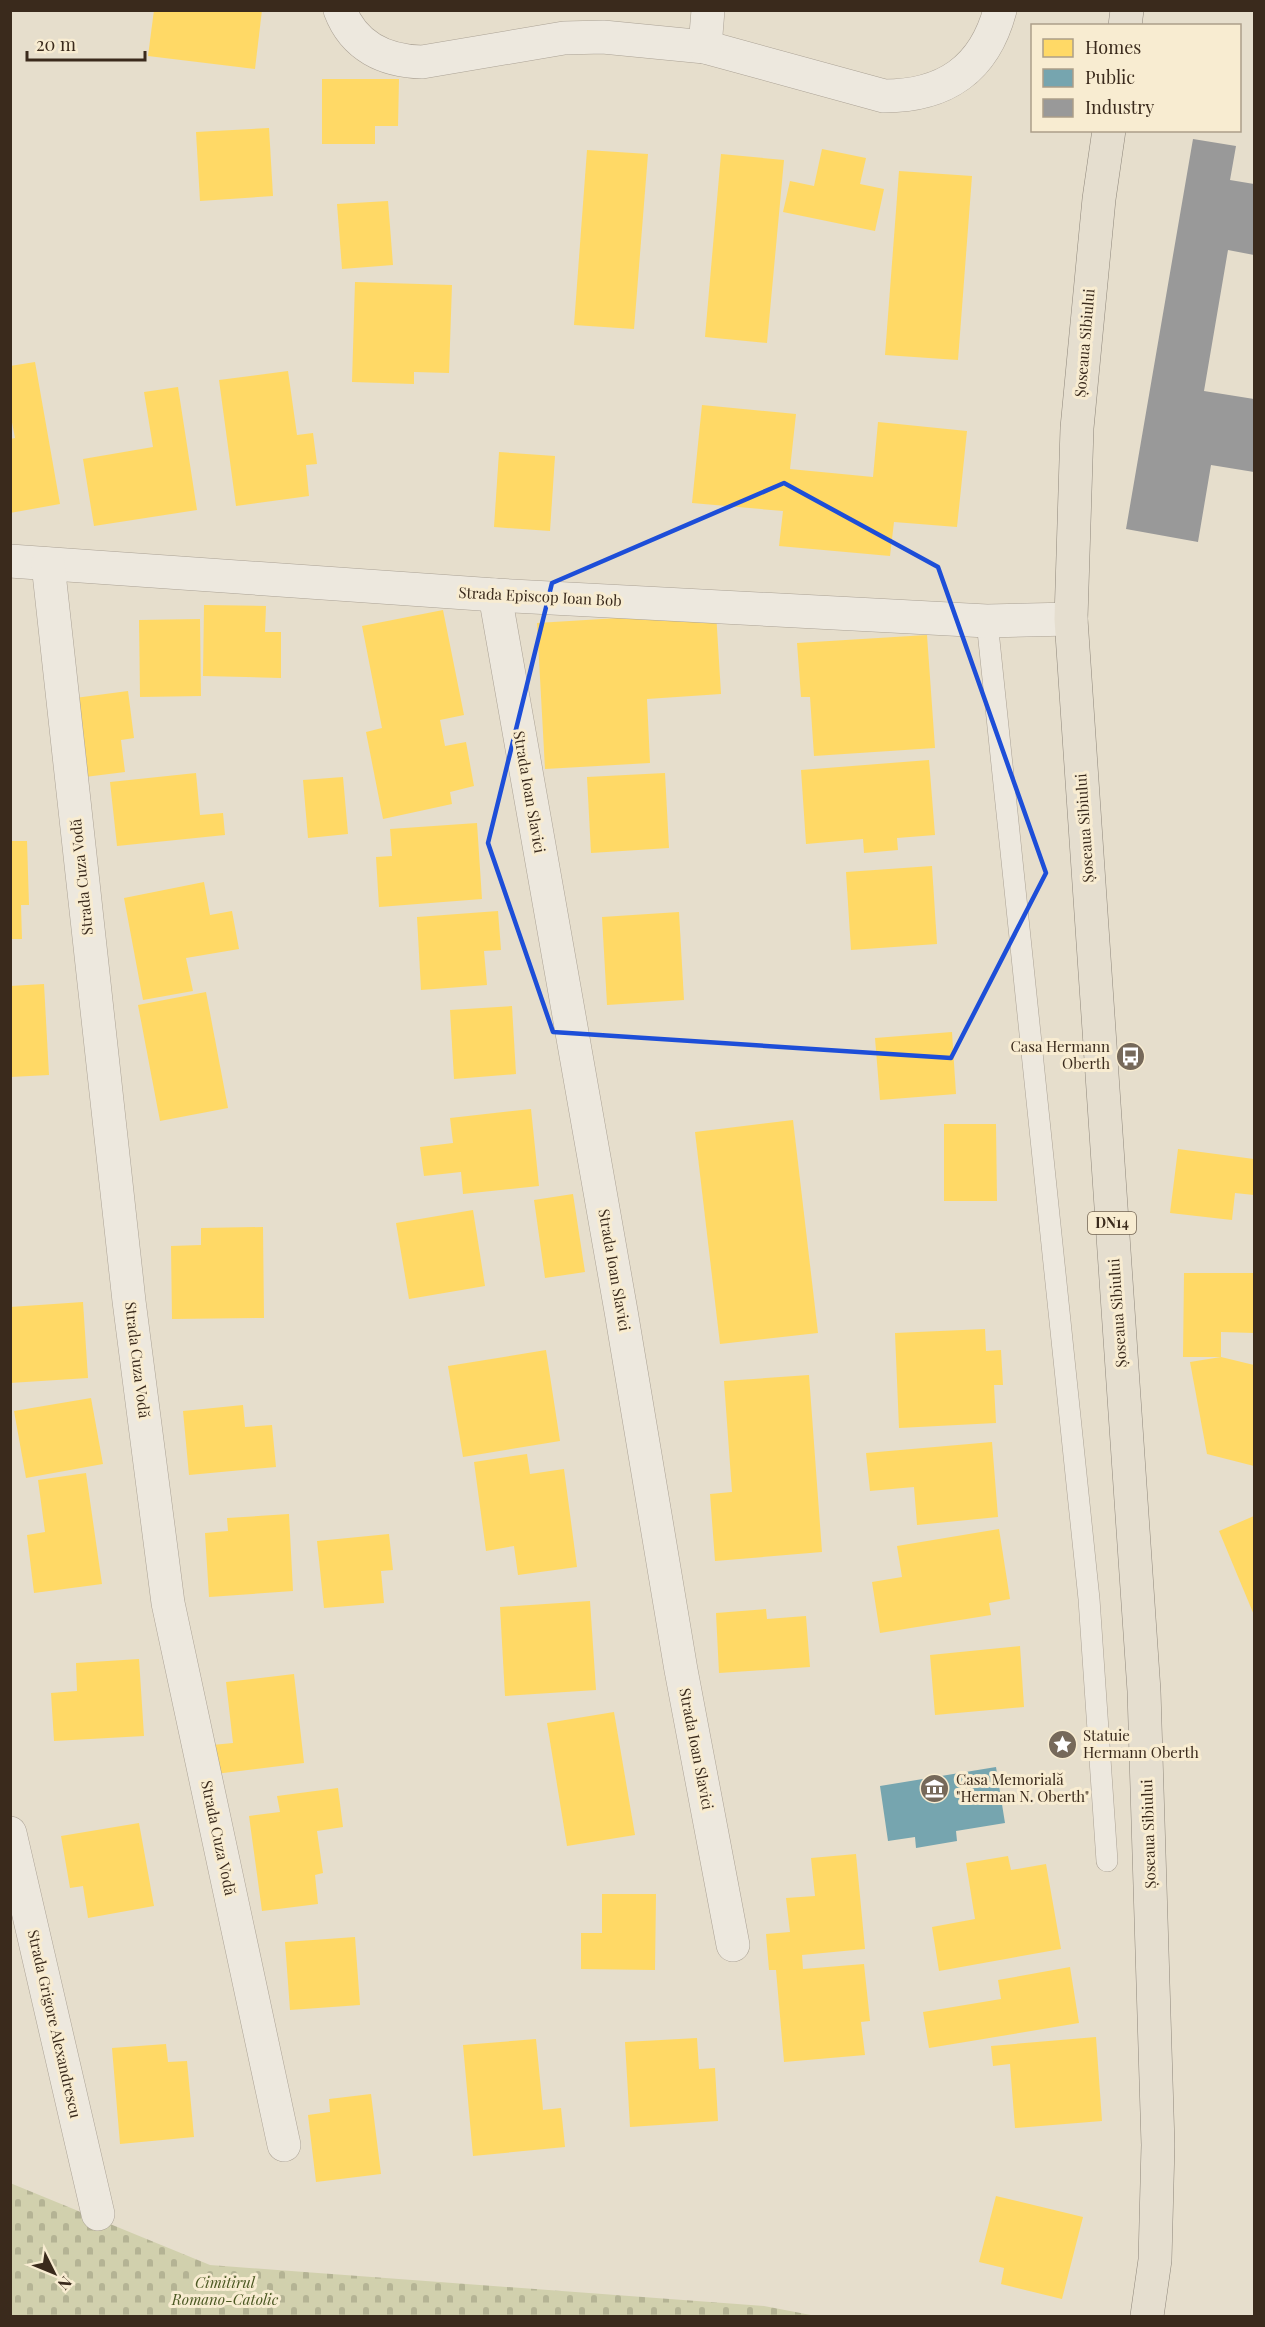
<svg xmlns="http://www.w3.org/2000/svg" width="1265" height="2327" viewBox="0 0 1265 2327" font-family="'Playfair Display',serif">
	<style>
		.cemetery { fill: url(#cemetery-stones) }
		.homes { fill: #ffd966 }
		.public { fill: #76a5af }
		.industry { fill: #999 }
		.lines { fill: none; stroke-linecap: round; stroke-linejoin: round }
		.service-casing { stroke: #aba295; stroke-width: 22 }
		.minor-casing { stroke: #aba295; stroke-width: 34 }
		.primary-casing { stroke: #90887c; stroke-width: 34 }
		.service { stroke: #ede8de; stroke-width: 21 }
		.minor { stroke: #ede8de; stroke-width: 33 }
		.primary { stroke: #e5decf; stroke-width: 33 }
		.marked { fill: none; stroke: #1d4ed8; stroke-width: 4.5; stroke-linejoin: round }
		.labels { text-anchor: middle; stroke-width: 6; stroke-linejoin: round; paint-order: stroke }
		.shield { fill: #f8ecd1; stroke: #736452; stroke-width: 1.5 }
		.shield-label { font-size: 14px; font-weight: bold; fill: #3a2a1c }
		.street-label { font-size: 15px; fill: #3a2a1c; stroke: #f8ecd1 }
		.poi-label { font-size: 15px; fill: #3a2a1c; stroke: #f8ecd1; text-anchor: start }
		.park-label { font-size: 15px; font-style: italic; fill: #4b5822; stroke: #f8ecd1 }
	</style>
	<defs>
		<pattern id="cemetery-stones" width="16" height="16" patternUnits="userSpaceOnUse" patternTransform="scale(1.5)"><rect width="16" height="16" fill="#d1d0ad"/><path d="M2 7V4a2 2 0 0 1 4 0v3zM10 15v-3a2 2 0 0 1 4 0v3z" fill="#b4b394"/></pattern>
	</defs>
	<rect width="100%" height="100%" fill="#e6decc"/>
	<!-- cemetery -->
	<path class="cemetery" d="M10 2183 210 2265 764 2306 816 2316H11Z"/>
	<!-- homes -->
	<g class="homes">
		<path d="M154 10H262L255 69 148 56Z"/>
		<path d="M322 79H399L398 126H375V144H322Z"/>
		<path d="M269 128 273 196 200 201 196 132Z"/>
		<path d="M822 149 866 158 860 184 884 189 875 231 783 212 790 181 814 186Z"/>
		<path d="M587 150 648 154 634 329 574 325Z"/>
		<path d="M721 154 784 160 767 343 705 337Z"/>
		<path d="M899 171 972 176 958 360 885 355Z"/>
		<path d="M388 201 393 265 342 269 337 204Z"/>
		<path d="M355 282 452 285 449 373 414 372V384L352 382Z"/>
		<path d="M35 362 60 504 10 513V439L15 438 10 412V366Z"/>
		<path d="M288 371 297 435 313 433 317 464 306 465 309 496 236 506 219 380Z"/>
		<path d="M178 387 197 510 94 526 83 459 153 447 144 392Z"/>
		<path d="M702 405 796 414 790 469 873 477 878 422 967 431 957 527 894 522 890 556 779 546 783 511 692 503Z"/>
		<path d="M499 452 555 456 550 531 494 527Z"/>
		<path d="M204 605 266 606 265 632H281V678L203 676Z"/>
		<path d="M443 610 464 715 440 720 445 746 466 742 474 786 450 792 452 804 383 819 366 732 382 728 362 626Z"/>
		<path d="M716 612 721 694 647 699 650 763 545 769 537 623Z"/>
		<path d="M200 619 201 696 140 697 139 620Z"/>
		<path d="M927 635 935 748 814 756 810 697H801L797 643Z"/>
		<path d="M128 691 134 738 121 740 125 772 85 777 75 698Z"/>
		<path d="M929 760 935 835 897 838 898 850 864 853 863 839 806 844 801 770Z"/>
		<path d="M196 773 200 815 223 813 225 835 117 846 110 782Z"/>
		<path d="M665 773 669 848 591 853 587 777Z"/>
		<path d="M343 777 348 834 308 838 303 780Z"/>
		<path d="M477 823 482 899 379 907 376 857 392 856 390 829Z"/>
		<path d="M10 841H27L29 905H21L22 939H10Z"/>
		<path d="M932 866 937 944 851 950 846 872Z"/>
		<path d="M204 882 210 915 232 911 239 949 186 958 193 991 143 1000 124 898Z"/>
		<path d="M498 911 501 950 484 951 487 985 421 990 417 917Z"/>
		<path d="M679 912 684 1000 607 1005 602 917Z"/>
		<path d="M44 984 49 1075 10 1077V986Z"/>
		<path d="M206 992 228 1108 160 1121 138 1005Z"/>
		<path d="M512 1006 516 1074 454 1079 450 1010Z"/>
		<path d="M952 1032 956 1094 880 1100 875 1038Z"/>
		<path d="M531 1109 539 1186 463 1194 461 1172 424 1176 420 1147 453 1143 450 1118Z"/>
		<path d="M793 1120 818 1333 720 1344 695 1132Z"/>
		<path d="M944 1124H996L997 1201H944Z"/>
		<path d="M1178 1149 1254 1159V1195L1235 1193 1232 1220 1170 1213Z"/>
		<path d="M573 1194 585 1272 545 1278 534 1200Z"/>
		<path d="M473 1210 485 1286 409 1299 396 1223Z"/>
		<path d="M263 1227 264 1318 172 1319 171 1246 201 1245V1228Z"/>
		<path d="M1184 1273H1254V1333L1221 1332V1357H1183Z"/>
		<path d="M83 1302 88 1378 10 1383V1307Z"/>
		<path d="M985 1329 986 1351 1001 1350 1003 1385H994L996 1423 899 1428 895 1333Z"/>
		<path d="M546 1350 560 1441 463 1457 448 1366Z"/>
		<path d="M1221 1357 1254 1365V1466L1207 1454 1190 1362Z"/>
		<path d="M809 1375 822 1552 715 1561 710 1494 732 1492 724 1381Z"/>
		<path d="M91 1398 103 1464 26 1478 14 1411Z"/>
		<path d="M243 1405 245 1427 272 1425 276 1467 189 1475 183 1411Z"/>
		<path d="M992 1442 998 1517 917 1525 914 1487 870 1491 866 1453Z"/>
		<path d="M527 1454 530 1474 564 1469 577 1567 518 1575 514 1546 486 1551 474 1462Z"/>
		<path d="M86 1473 102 1584 34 1593 27 1535 45 1532 38 1480Z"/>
		<path d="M289 1514 293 1591 209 1597 205 1533 228 1531 227 1518Z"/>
		<path d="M1254 1516V1615L1219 1531Z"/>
		<path d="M999 1529 1010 1599 989 1603 991 1615 880 1633 872 1582 902 1577 897 1546Z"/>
		<path d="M389 1534 393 1570 381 1571 384 1603 324 1608 317 1541Z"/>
		<path d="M590 1601 596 1690 505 1696 500 1607Z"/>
		<path d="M766 1609 767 1619 806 1616 810 1667 719 1673 716 1613Z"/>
		<path d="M1020 1646 1024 1707 935 1715 930 1655Z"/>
		<path d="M139 1659 144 1736 54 1741 51 1693 77 1691 76 1663Z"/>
		<path d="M294 1674 304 1763 215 1774 212 1745 233 1743 226 1682Z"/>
		<path d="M614 1712 635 1835 567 1846 547 1723Z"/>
		<path d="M338 1788 343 1827 317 1831 323 1873 315 1875 318 1904 262 1911 249 1816 280 1812 277 1796Z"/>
		<path d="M139 1823 154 1906 88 1918 83 1886 70 1888 61 1836Z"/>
		<path d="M856 1854 865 1949 802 1955 803 1969 864 1964 870 2021 861 2022 865 2055 784 2062 776 1970H769L766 1934 790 1932 786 1898 815 1896 811 1858Z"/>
		<path d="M1008 1856 1011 1870 1046 1864 1061 1949 939 1971 932 1927 975 1919 966 1863Z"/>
		<path d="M602 1894H656L655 1970 581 1969V1933H602Z"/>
		<path d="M355 1937 360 2005 290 2010 285 1942Z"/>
		<path d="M1070 1967 1079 2023 929 2048 923 2012 1001 1999 998 1980Z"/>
		<path d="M1096 2037 1102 2121 1015 2128 1010 2064 993 2066 991 2046Z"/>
		<path d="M697 2038 699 2069 715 2068 718 2121 630 2127 625 2042Z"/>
		<path d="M536 2039 543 2110 561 2108 565 2147 473 2156 463 2045Z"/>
		<path d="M166 2044 168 2062 187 2061 194 2137 120 2144 112 2048Z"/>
		<path d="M371 2094 381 2174 316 2182 308 2115 330 2112 329 2099Z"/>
		<path d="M996 2196 1083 2217 1062 2299 1001 2284 1004 2268 979 2262Z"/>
	</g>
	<!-- public -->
	<path class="public" d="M996 1767 1005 1823 956 1831 957 1841 916 1848 915 1837 888 1841 880 1786Z"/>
	<!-- industry -->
	<path class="industry" d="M1193 139 1236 146 1230 180 1254 184V255L1228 250 1204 391 1254 399V472L1211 465 1198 542 1126 529Z"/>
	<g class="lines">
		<defs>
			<path id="service" d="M987 621 1089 1599 1107 1861"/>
			<g id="minor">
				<path d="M340 10C354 47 385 61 422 62L564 38 603 37 705 47 884 96C944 96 984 70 1000 10"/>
				<path d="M705 47 708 10"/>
				<path d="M10 561 495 595 987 621 1071 619"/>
				<path d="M48 564 129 1301 168 1603 284 2145"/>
				<path d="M495 595 621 1311 681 1670 733 1945"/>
				<path d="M10 1833 98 2214"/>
			</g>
			<g id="primary">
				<path d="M1125 26 1127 10"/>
				<path d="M1109 130 1099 199 1077 428 1071 619 1144 1691 1158 2145 1155 2260 1147 2316"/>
			</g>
		</defs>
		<!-- service casing -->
		<use href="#service" class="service-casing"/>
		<!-- minor casing -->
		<use href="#minor" class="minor-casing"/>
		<!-- primary casing -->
		<use href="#primary" class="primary-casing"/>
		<!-- service -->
		<use href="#service" class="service"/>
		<!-- minor -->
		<use href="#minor" class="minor"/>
		<!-- primary -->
		<use href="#primary" class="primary"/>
	</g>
	<!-- marked area -->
	<path class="marked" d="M784 483 938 567 1046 873 951 1058 553 1032 488 843 552 583Z"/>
	<!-- icons -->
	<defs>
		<symbol id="bus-disc" viewBox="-11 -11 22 22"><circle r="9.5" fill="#76695a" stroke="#f8ecd1"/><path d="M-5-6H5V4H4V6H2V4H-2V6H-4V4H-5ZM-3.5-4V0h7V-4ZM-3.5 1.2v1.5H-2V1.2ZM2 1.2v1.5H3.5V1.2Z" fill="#fff"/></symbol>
		<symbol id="sight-disc" viewBox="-11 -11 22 22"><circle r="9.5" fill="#76695a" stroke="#f8ecd1"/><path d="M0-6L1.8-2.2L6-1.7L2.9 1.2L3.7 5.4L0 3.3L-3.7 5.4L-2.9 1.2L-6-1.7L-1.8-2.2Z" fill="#fff"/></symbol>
		<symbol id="museum-disc" viewBox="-11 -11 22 22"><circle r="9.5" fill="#76695a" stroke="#f8ecd1"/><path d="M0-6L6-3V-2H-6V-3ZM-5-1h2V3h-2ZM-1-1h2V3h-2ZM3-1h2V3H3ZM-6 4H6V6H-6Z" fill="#fff"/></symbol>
	</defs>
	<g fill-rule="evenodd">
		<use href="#bus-disc" x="1114" y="1040" width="33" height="33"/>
		<use href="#sight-disc" x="1046" y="1728" width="33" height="33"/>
		<use href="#museum-disc" x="918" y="1772" width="33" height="33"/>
	</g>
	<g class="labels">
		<!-- shield labels -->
		<rect class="shield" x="1088" y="1212" width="48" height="22" rx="4.5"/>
		<g class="shield-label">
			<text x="1112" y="1228">DN14</text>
		</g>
		<!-- street labels -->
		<g class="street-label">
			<text transform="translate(1085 343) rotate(-85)" y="5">Șoseaua Sibiului</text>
			<text transform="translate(540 597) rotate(3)" y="5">Strada Episcop Ioan Bob</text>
			<text transform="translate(529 792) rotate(80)" y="5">Strada Ioan Slavici</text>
			<text transform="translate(1085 828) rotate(-94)" y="5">Șoseaua Sibiului</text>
			<text transform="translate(82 877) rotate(-96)" y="5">Strada Cuza Vodă</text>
			<text transform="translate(614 1270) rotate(80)" y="5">Strada Ioan Slavici</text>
			<text transform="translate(1118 1313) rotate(-94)" y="5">Șoseaua Sibiului</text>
			<text transform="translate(137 1360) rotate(83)" y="5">Strada Cuza Vodă</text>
			<text transform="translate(696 1749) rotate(79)" y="5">Strada Ioan Slavici</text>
			<text transform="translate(1149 1834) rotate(-92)" y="5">Șoseaua Sibiului</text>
			<text transform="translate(218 1838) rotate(78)" y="5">Strada Cuza Vodă</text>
			<text transform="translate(54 2024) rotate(77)" y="5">Strada Grigore Alexandrescu</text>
		</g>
		<!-- poi labels -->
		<g class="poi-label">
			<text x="1110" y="1052" text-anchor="end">Casa Hermann<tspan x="1110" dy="17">Oberth</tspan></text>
			<text x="1083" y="1741">Statuie<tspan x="1083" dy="17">Hermann Oberth</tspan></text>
			<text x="956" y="1785">Casa Memorială<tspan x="956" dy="17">"Herman N. Oberth"</tspan></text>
		</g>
		<!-- park labels -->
		<g class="park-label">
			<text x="225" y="2288">Cimitirul<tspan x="225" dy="17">Romano-Catolic</tspan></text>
		</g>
	</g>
	<!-- border -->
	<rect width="1265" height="2327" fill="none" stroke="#3a2a1c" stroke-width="24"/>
	<!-- legend -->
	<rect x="1031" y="24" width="210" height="108" fill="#f8ecd1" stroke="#ac9e89" stroke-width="1.5"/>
	<rect x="1043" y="39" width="30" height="18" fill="#ffd966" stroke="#ac9e89" stroke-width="1.5"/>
	<text x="1085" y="54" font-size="18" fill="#3a2a1c">Homes</text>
	<rect x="1043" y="69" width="30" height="18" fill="#76a5af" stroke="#ac9e89" stroke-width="1.5"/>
	<text x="1085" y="84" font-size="18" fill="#3a2a1c">Public</text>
	<rect x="1043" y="99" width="30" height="18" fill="#999999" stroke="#ac9e89" stroke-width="1.5"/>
	<text x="1085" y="114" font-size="18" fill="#3a2a1c">Industry</text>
	<!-- north arrow -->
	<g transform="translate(54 2273) rotate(133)" stroke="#f8ecd1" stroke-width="4.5" paint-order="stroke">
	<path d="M0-4.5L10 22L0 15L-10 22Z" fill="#3a2a1c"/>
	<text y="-9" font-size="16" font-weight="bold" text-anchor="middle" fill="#3a2a1c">N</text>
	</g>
	<!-- scale -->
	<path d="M27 51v9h118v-9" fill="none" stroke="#3a2a1c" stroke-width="3"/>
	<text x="36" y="51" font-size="18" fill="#3a2a1c" stroke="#f8ecd1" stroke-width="4.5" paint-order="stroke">20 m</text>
</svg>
